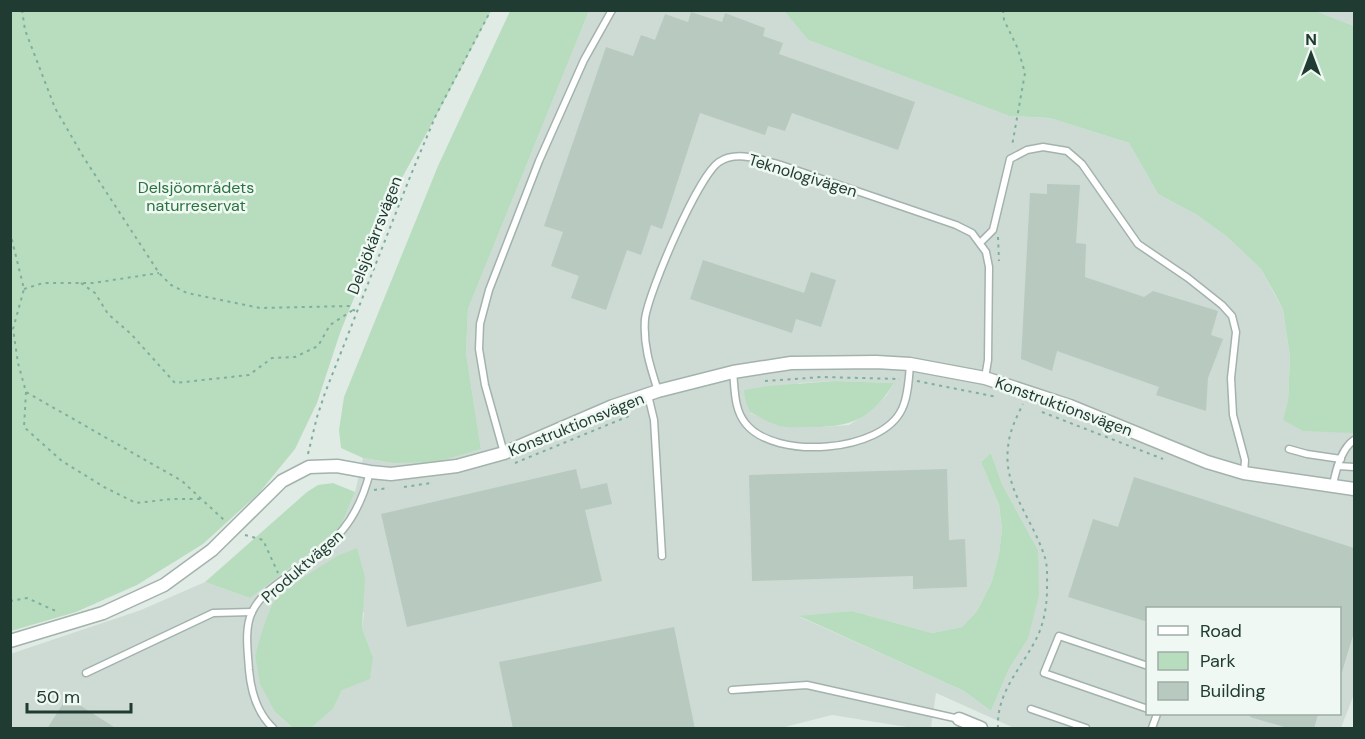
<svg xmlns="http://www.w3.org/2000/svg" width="1365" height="739" viewBox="0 0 1365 739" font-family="'DM Sans',sans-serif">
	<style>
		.built { fill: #cedbd4; fill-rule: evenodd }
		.green { fill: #b8ddbe }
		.building { fill: #b8c9c0 }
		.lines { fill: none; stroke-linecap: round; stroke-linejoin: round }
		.lane-casing { stroke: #a3b3ac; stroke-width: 9 }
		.street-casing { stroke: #a3b3ac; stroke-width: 15 }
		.path { stroke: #7faf9c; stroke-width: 2; stroke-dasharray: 3 4.5; stroke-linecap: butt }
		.lane { stroke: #fff; stroke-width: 6 }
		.street { stroke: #fff; stroke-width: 12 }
		.labels { text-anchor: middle; stroke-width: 5; stroke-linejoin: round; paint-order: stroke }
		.street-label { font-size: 16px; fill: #203c32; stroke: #f0f8f3 }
		.park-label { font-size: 16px; fill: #2a733f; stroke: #f0f8f3 }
	</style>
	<rect width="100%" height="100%" fill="#e0ebe5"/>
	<!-- built -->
	<g class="built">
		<path d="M589 11H784L808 40 1009 116 1050 118 1129 143 1158 194 1197 215 1226 236 1261 269 1283 310 1290 357 1288 401 1354 433V694L1341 728H1014L936 693 931 728H913L832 715 781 728H311L333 709 342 690 373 657 362 628 364 613 305 577 285 589 272 604 255 655 275 712 293 728H11L10 654 141 610 205 582 250 598 341 526 355 492 363 458 393 463 481 449 466 353 468 309ZM835 381 894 383 887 395 871 411 849 425 824 427H785L750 413 799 383ZM991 453 1002 484 1038 550 1028 639 1009 669 991 711 964 691 800 617 852 611 932 633 962 627 977 611 992 581 999 554 1002 529 999 505 981 462ZM1148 608H1340V714H1148Z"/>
		<path d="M1316 11H1354V26Z"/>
	</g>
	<!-- green -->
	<g class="green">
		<path d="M11 10 491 11 441 107 403 176 340 333 317 403 295 449 259 493 203 544 137 585 76 612 11 631Z"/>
		<path d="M510 11H589L468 309 466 353 481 449 436 462 393 463 363 458 341 448 339 430 344 397 438 166Z"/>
		<path d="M1316 11 1354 26V433H1353L1303 431 1283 420 1288 401 1290 357 1283 310 1275 294 1261 269 1226 236 1197 215 1158 194 1129 143 1050 118 1009 116 808 40 784 11Z"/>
		<path d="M835 381 894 383C872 419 850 428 808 427 801 427 792 428 785 427 773 425 761 418 750 412L745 399 744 390 768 386Z"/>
		<path d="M991 453 1002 484 1038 550 1039 595 1028 639 1009 669 991 711 964 691 799 616 852 611 932 633 962 627 977 611 992 581 999 554 1002 529 999 505 981 462Z"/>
		<path d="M333 483 355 492 341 526 316 548 250 598 205 582 307 492 318 485Z"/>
		<path d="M357 548 365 577 362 628 373 657 370 679 342 690 333 709 311 728H293L275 712 260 684 255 655 263 628 272 604 285 589 337 556Z"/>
	</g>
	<!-- building -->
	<g class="building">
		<path d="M691 12 722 22 725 13 765 28 763 36 783 43 779 54 915 102 898 150 792 113 785 131 768 126 765 135 700 113 662 229 651 225 641 255 627 250 606 310 571 298 579 276 551 266 563 232 544 226 606 47 633 56 641 35 655 40 665 14 688 22Z"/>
		<path d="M1047 184 1080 185 1076 243 1086 244 1085 277 1144 297 1153 291 1218 311 1211 335 1223 339 1208 378 1206 411 1156 395 1159 387 1057 351 1052 371 1021 359 1030 193 1047 194Z"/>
		<path d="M703 260 804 293 811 272 836 280 821 327 796 319 792 333 690 299Z"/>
		<path d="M576 469 581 489 607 483 612 504 585 510 602 581 407 627 381 514Z"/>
		<path d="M947 469 949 540 965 539 967 587 913 589V576L752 581 749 475Z"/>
		<path d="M1134 477 1354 548V632L1342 672 1340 671V609H1148V622L1068 597 1093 519 1118 527Z"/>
		<path d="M674 627 695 729H513L499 662Z"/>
		<path d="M67 697 117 729H47Z"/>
		<path d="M1251 714H1318L1314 729H1291L1250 717Z"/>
	</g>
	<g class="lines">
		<defs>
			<g id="lane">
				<path d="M980 243 993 230 1010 159 1027 150 1043 147 1067 151 1082 164 1138 244 1188 278 1222 305 1232 316 1236 332 1231 378 1233 415 1245 460 1244 473"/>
				<path d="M733 372C735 390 734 410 746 424 775 460 882 453 902 409 908 397 909 378 910 364"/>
				<path d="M658 391C650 366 643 345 645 319 648 293 698 176 719 162 737 150 761 160 781 165L956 225 972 233 986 252 989 267 988 360 985 378"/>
				<path d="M648 395 654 420 662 556"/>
				<path d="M1289 449 1307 454 1341 459"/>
				<path d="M504 453 485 385 479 349 480 324 489 290 539 161 584 60 612 10"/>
				<path d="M1338 466 1354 467"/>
				<path d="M1333 485C1336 469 1341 449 1354 440"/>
				<path d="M1148 666 1059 636 1044 673 1148 709"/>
				<path d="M86 673 213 613 252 612"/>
				<path d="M732 690 807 685 959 719"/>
				<path d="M1031 709 1086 728"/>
				<path d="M273 728C257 713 251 692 249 670 248 652 244 629 252 612 261 593 279 583 295 571 336 541 357 523 370 472"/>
				<path d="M1152 728 1157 714"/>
			</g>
			<g id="street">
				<path d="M10 641 103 613 164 585 212 550 282 481 309 467 337 466 370 472 391 474 457 466 504 453 613 406 658 391 733 372 791 363 876 362 910 364 985 378 1070 406 1207 462 1244 473 1354 489"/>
				<path d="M959 719 981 728"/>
			</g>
		</defs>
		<!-- lane casing -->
		<use href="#lane" class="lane-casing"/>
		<!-- street casing -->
		<use href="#street" class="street-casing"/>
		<!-- path -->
		<g class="path">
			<path d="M22 10 25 30 55 108 84 158 159 273 171 285 187 293 260 308 350 306 353 310 358 311"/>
			<path d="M1003 10 1004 20 1018 49 1025 73 1012 146"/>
			<path d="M10 232 24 289 13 329 18 363 26 392 182 481 224 520"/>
			<path d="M998 237 999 261"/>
			<path d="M81 283 95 293 108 314 131 334 175 383 249 375 272 358 295 357 318 346 330 325 353 310"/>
			<path d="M24 289 43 283H93L159 273"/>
			<path d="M765 381 822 377 900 379"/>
			<path d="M917 381 997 397"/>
			<path d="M26 392 24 427 62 461 104 487 136 503 172 499H202"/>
			<path d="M1042 412 1163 459"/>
			<path d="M308 454 317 417 325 393 410 177 436 115 491 10"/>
			<path d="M515 463 629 416"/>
			<path d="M404 487 431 483"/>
			<path d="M374 490 389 488"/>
			<path d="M245 535 263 540 278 573"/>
			<path d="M10 601 27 598 58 612"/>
			<path d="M998 728C996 690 1025 665 1039 633 1045 618 1047 603 1047 588 1047 577 1048 565 1044 555 1033 520 1003 488 1008 448 1009 432 1016 418 1023 404"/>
		</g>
		<!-- lane -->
		<use href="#lane" class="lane"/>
		<!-- street -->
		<use href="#street" class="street"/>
	</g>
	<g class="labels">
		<!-- street labels -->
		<g class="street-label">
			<text transform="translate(803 175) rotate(17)" y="6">Teknologivägen</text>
			<text transform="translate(374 235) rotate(-69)" y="6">Delsjökärrsvägen</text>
			<text transform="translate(1064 406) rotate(20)" y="6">Konstruktionsvägen</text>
			<text transform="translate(576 424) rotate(-22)" y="6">Konstruktionsvägen</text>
			<text transform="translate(302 566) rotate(-41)" y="6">Produktvägen</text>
		</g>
		<!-- park labels -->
		<g class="park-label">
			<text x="196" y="193">Delsjöområdets<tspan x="196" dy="18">naturreservat</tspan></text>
		</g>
	</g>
	<!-- border -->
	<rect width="1365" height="739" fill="none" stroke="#203c32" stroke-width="24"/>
	<!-- legend -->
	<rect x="1146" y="607" width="195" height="108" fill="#f0f8f3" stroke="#9dada6" stroke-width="1.5"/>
	<rect x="1158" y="626" width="30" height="9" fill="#ffffff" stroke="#9dada6" stroke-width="1.5"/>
	<text x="1200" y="637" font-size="18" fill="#203c32">Road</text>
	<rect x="1158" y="652" width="30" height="18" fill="#b8ddbe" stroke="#9dada6" stroke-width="1.5"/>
	<text x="1200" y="667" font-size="18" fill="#203c32">Park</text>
	<rect x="1158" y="682" width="30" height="18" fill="#b8c9c0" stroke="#9dada6" stroke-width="1.5"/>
	<text x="1200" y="697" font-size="18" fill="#203c32">Building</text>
	<!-- north arrow -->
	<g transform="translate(1311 54)" stroke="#f0f8f3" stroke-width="4.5" paint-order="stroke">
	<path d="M0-4.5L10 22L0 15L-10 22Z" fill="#203c32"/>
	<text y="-9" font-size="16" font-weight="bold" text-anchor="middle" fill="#203c32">N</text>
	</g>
	<!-- scale -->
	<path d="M27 703v9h104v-9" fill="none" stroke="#203c32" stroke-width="3"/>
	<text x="36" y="703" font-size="18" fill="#203c32" stroke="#f0f8f3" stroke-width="4.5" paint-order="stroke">50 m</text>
</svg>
